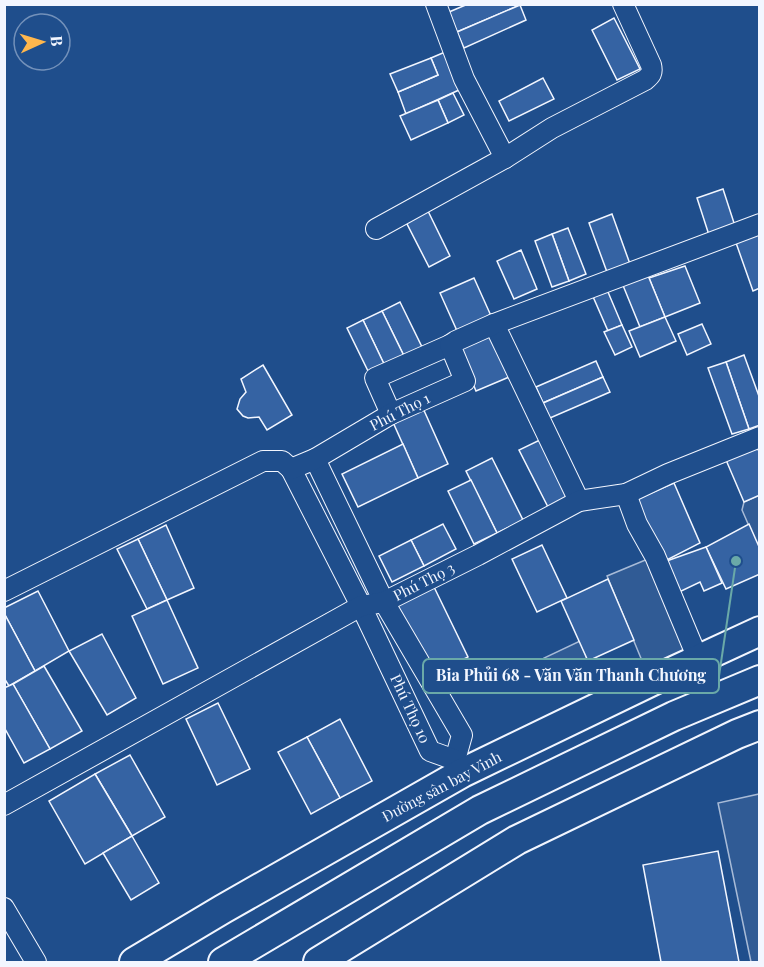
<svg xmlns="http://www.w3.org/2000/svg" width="764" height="967" viewBox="0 0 764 967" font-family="'Playfair Display',serif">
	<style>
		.parking { fill: #305b95; stroke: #a8bbd7; stroke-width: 1.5 }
		.building { fill: #3563a3; stroke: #f2f6ff; stroke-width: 1.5 }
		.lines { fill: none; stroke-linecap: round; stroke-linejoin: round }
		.street-casing { stroke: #f2f6ff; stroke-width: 22 }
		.secondary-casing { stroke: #f2f6ff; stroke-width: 32 }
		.street { stroke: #1f4e8c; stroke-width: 20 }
		.secondary { stroke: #1f4e8c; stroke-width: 28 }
		.labels { text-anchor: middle; stroke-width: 4.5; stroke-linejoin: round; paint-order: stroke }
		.street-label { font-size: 15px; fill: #f2f6ff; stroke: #1f4e8c }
		.leader { fill: none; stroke: #6aa9a8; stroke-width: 2 }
		.callout-dot { fill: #6aa9a8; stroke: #1f4e8c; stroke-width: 2 }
		.callout { fill: #1f4e8c; stroke: #6aa9a8; stroke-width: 2 }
		.callout-label { font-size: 16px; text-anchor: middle; font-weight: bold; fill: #f2f6ff }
	</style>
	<rect width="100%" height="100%" fill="#1f4e8c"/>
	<!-- parking -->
	<g class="parking">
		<path d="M759 495V549L742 510 744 502Z"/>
		<path d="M655 556 693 647 645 668 607 576Z"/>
		<path d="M580 641 587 658 552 675 544 658Z"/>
		<path d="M759 794V962H751L718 803Z"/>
	</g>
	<!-- building -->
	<g class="building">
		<path d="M468 4H520V5L457 32 449 12Z"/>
		<path d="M520 5 526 20 464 48 457 32Z"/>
		<path d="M614 18 640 69 617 80 592 30Z"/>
		<path d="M445 52 459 90 406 114 398 92 438 75 431 58Z"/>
		<path d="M431 58 438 75 398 92 390 74Z"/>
		<path d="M543 78 554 99 509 121 499 101Z"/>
		<path d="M453 93 464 115 448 123 438 100Z"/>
		<path d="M438 100 448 123 411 140 400 116Z"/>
		<path d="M723 189 735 226 709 235 697 198Z"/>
		<path d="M427 209 450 256 429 267 405 220Z"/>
		<path d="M612 214 630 264 607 272 589 223Z"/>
		<path d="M568 228 586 274 569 281 552 234Z"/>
		<path d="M760 232V288L753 291 735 240Z"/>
		<path d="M552 234 569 281 552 287 535 241Z"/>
		<path d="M521 250 537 289 514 299 497 261Z"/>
		<path d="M685 266 700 303 665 317 649 278Z"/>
		<path d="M647 273 665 317 640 327 622 283Z"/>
		<path d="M474 278 492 318 458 333 440 293Z"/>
		<path d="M605 285 622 325 608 331 591 292Z"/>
		<path d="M400 302 422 347 404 356 382 311Z"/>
		<path d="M382 311 404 356 385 366 363 320Z"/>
		<path d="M665 317 676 341 640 357 629 331Z"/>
		<path d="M363 320 385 366 369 373 347 328Z"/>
		<path d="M702 324 711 344 687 355 678 334Z"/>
		<path d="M622 325 632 347 615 355 604 332Z"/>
		<path d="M495 329 514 375 476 391 457 345Z"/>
		<path d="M744 355 760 399V425L749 429 726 362Z"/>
		<path d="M596 361 603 377 543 403 536 387Z"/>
		<path d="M726 362 749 429 732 434 708 368Z"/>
		<path d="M263 365 292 415 267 430 259 417 248 418 243 416 237 409 240 399 246 392 241 379Z"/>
		<path d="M603 377 610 392 550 418 543 403Z"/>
		<path d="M422 406 448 464 418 478 392 420Z"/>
		<path d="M546 437 574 494 548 507 519 450Z"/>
		<path d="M403 444 418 478 358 507 342 474Z"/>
		<path d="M757 447 760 454V495L744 502 726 460Z"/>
		<path d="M492 458 523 520 497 533 466 471Z"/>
		<path d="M471 480 497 533 474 544 448 491Z"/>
		<path d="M674 483 700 543 661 563 635 500Z"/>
		<path d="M443 524 456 549 424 566 411 540Z"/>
		<path d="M749 524 760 549V574L726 589 706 547Z"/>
		<path d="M166 525 194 588 167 600 138 539Z"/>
		<path d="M138 539 167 600 147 609 117 549Z"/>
		<path d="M411 540 424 566 392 582 379 556Z"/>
		<path d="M542 545 567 598 537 612 512 559Z"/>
		<path d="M706 547 722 583 704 591 700 582 675 594 661 563Z"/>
		<path d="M608 579 634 640 588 661 561 601Z"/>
		<path d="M434 587 468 657 430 676 396 605Z"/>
		<path d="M38 591 69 651 35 671 4 613V608Z"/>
		<path d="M167 600 198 668 163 684 132 616Z"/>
		<path d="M4 613 35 671 9 686 4 678Z"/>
		<path d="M102 634 136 698 107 715 69 651Z"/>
		<path d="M44 666 82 731 50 749 13 684Z"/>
		<path d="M13 684 50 749 24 763 4 727V688Z"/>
		<path d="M218 703 250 769 217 785 186 719Z"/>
		<path d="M340 719 372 781 340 798 307 737Z"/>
		<path d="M307 737 340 798 311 814 278 752Z"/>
		<path d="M130 755 165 817 132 836 95 774Z"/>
		<path d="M95 774 132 836 85 864 49 801Z"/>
		<path d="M132 836 159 883 131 900 103 853Z"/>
		<path d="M718 851 739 962H661L643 865Z"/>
	</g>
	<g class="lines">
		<defs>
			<g id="street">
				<path d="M436 4 464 79 505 158"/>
				<path d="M376 229 505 158 552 128 645 80C651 75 653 73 651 65L623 4"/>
				<path d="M494 324 579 501"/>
				<path d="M391 414 375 378 450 345"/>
				<path d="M315 459 384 602 462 735 455 760"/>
				<path d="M291 469 361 606 430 751 455 760"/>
				<path d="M626 494 637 524 655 556 693 647 699 658"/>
				<path d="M4 591 263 461H282L291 469 315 459 391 414 465 381 450 345 456 341 494 324 760 224"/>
				<path d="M4 805 361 606 384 602 478 555 579 501 626 494 668 474 760 437"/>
				<path d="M4 908 36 962"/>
			</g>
			<g id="secondary">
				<path d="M134 962 223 909 462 773 669 673 760 631"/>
				<path d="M223 962 480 810 674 716 760 680"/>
				<path d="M318 962 517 840 737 734 760 725"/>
			</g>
		</defs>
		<!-- street casing -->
		<use href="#street" class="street-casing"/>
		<!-- secondary casing -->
		<use href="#secondary" class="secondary-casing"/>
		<!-- street -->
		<use href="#street" class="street"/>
		<!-- secondary -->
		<use href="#secondary" class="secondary"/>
	</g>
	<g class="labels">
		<!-- street labels -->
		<g class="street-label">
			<text transform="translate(400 412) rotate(-27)" y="5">Phú Thọ 1</text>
			<text transform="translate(424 582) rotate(-27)" y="5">Phú Thọ 3</text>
			<text transform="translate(410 709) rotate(65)" y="5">Phú Thọ 10</text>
			<text transform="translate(442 787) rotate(-28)" y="5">Đường sân bay Vinh</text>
		</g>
	</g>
	<!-- callouts -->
	<path class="leader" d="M736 561L719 676"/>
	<circle class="callout-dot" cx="736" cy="561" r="6"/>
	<rect class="callout" x="423" y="659" width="296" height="34" rx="6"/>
	<g class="callout-label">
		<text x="571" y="681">Bia Phủi 68 - Văn Văn Thanh Chương</text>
	</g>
	<!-- border -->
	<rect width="764" height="967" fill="none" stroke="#f2f6ff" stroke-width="12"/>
	<!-- north arrow -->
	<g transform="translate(42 42) rotate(86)"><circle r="28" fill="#1f4e8c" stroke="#7391ba" stroke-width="1.5"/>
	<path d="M0-4.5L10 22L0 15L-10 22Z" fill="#ffb74d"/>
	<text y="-9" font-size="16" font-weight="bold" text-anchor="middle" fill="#f2f6ff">B</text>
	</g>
</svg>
